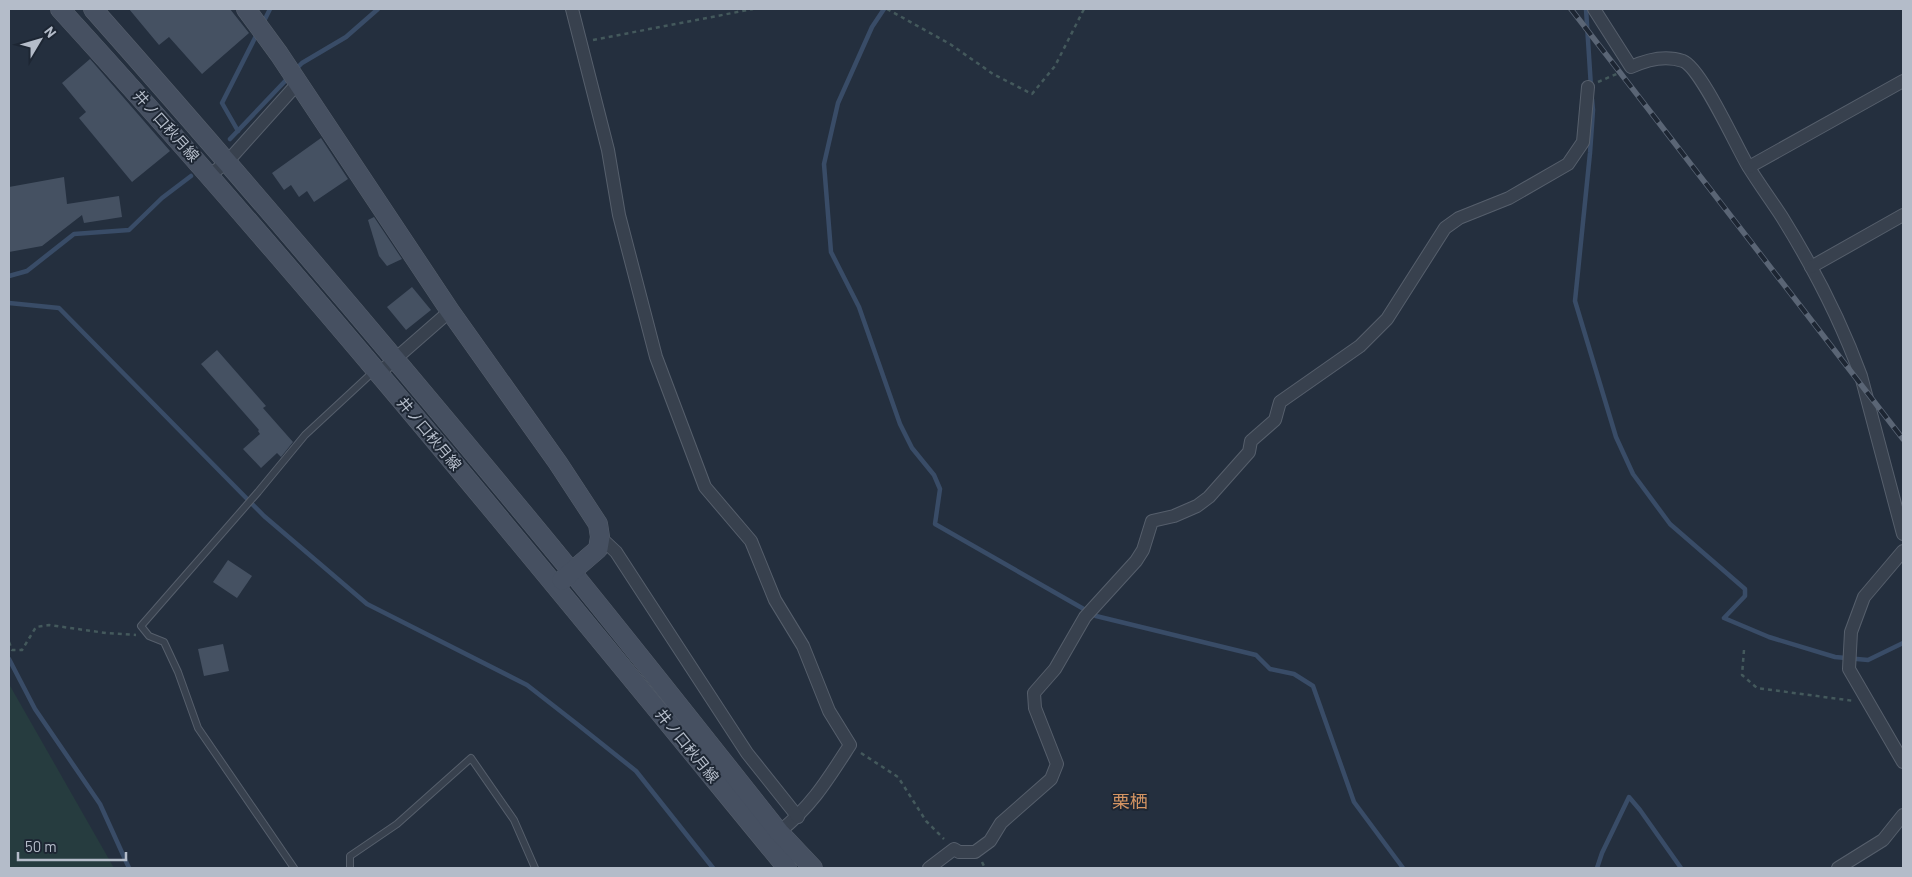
<svg xmlns="http://www.w3.org/2000/svg" width="1912" height="877" viewBox="0 0 1912 877" font-family="Barlow,'Noto Sans JP',sans-serif">
	<style>
		.green { fill: #263c3f }
		.lines { fill: none; stroke-linecap: round; stroke-linejoin: round }
		.stream { stroke: #394c67; stroke-width: 4.5 }
		.building { fill: #455162 }
		.lane-casing { stroke: #565f6c; stroke-width: 8 }
		.street-casing { stroke: #565f6c; stroke-width: 14 }
		.secondary-casing { stroke: #565f6c; stroke-width: 20 }
		.path { stroke: #44595c; stroke-width: 2.5; stroke-dasharray: 4 4; stroke-linecap: butt }
		.lane { stroke: #38414e; stroke-width: 6 }
		.street { stroke: #38414e; stroke-width: 12 }
		.secondary { stroke: #465061; stroke-width: 19 }
		.rail-casing { stroke: #5a6575; stroke-width: 5.5 }
		.rail { stroke: #1d2633; stroke-width: 4; stroke-dasharray: 11; stroke-linecap: butt }
		.labels { text-anchor: middle; stroke-width: 4; stroke-linejoin: round; paint-order: stroke }
		.street-label { font-size: 15px; fill: #b4bcc9; stroke: #1d2633 }
		.quarter-label { font-size: 18px; fill: #d59563; stroke: #1d2633 }
	</style>
	<rect width="100%" height="100%" fill="#242f3e"/>
	<!-- green -->
	<path class="green" d="M9 684 114 868H9Z"/>
	<g class="lines">
		<!-- stream -->
		<g class="stream">
			<path d="M884 9 872 27 838 103 824 164 831 252 859 307 900 424 912 448 934 475 940 489 935 524 1096 616 1256 655 1270 669 1294 674 1313 686 1354 802 1403 868"/>
			<path d="M1586 9 1591 87"/>
			<path d="M263 23 270 9"/>
			<path d="M295 70 302 63 346 37 378 9"/>
			<path d="M1592 99 1593 110 1590 153 1575 301 1616 437 1633 474 1670 524 1745 589V596L1724 618 1769 637 1835 657 1868 660 1903 643"/>
			<path d="M238 131 222 103 258 32"/>
			<path d="M230 139 288 78"/>
			<path d="M9 276 27 271 74 234 129 230 162 198 191 176"/>
			<path d="M9 303 59 308 264 516 367 604 527 685 577 724 636 771 713 868"/>
			<path d="M9 659 35 709 100 804 129 868"/>
			<path d="M1597 868 1602 853 1629 797 1640 810 1681 868"/>
		</g>
	</g>
	<!-- building -->
	<g class="building">
		<path d="M129 9H230L249 33 202 74 169 37 159 45Z"/>
		<path d="M90 59 170 151 132 182 79 118 86 112 62 83Z"/>
		<path d="M321 138 348 179 314 202 307 191 299 197 291 185 284 190 272 173Z"/>
		<path d="M64 177 67 204 119 196 122 217 84 223 82 215 42 246 9 252V187Z"/>
		<path d="M374 217 402 259 387 266 379 256 368 220Z"/>
		<path d="M412 287 431 310 406 330 387 307Z"/>
		<path d="M217 350 266 406 263 408 293 442 281 457 277 453 261 468 243 449 260 434 258 431 259 430 201 364Z"/>
		<path d="M228 560 252 576 237 598 213 582Z"/>
		<path d="M223 644 229 671 204 676 198 649Z"/>
	</g>
	<g class="lines">
		<defs>
			<g id="lane">
				<path d="M294 868 198 728 178 672 164 642 149 636 141 626 258 492 305 435 373 372"/>
				<path d="M350 868V856L397 824 471 758 514 820 535 868"/>
			</g>
			<g id="street">
				<path d="M572 9 608 150 619 215 656 357 705 487 751 541 775 600 803 646 829 711 850 745C828 779 812 806 779 832"/>
				<path d="M1594 9 1631 67C1646 60 1666 55 1683 61 1701 68 1736 146 1748 166 1759 184 1771 200 1782 217 1813 267 1841 321 1861 376L1903 534"/>
				<path d="M1749 167 1903 81"/>
				<path d="M210 175 228 161 298 83"/>
				<path d="M1811 267 1903 215"/>
				<path d="M378 374 450 311"/>
				<path d="M600 537 616 552 747 753 798 817"/>
				<path d="M1903 551 1864 597 1851 632 1849 669 1903 762"/>
				<path d="M929 868 954 849 959 852H975L990 841 1001 823 1051 779 1057 764 1035 708 1034 693 1055 669 1085 617 1136 561 1143 550 1152 521 1174 516 1197 506 1209 497 1249 452 1251 441 1275 420 1280 402 1360 346 1387 319 1445 228 1459 218 1509 198 1568 164 1583 142 1588 87"/>
				<path d="M1838 868 1883 840 1903 815"/>
			</g>
			<g id="secondary">
				<path d="M60 9C313 286 549 578 787 868"/>
				<path d="M93 9C256 193 415 381 571 571 641 657 710 745 779 832L813 868"/>
				<path d="M246 9 279 54 450 311 558 463 598 524 600 537 598 549 562 580"/>
			</g>
		</defs>
		<!-- lane casing -->
		<use href="#lane" class="lane-casing"/>
		<!-- street casing -->
		<use href="#street" class="street-casing"/>
		<!-- secondary casing -->
		<use href="#secondary" class="secondary-casing"/>
		<!-- path -->
		<g class="path">
			<path d="M887 9 950 44 993 74 1032 94 1055 66 1084 9"/>
			<path d="M593 40 753 9"/>
			<path d="M1598 82 1621 72"/>
			<path d="M9 642 12 650H22L36 627 49 625 106 633 136 635"/>
			<path d="M1744 650 1742 675 1757 688 1854 701"/>
			<path d="M861 753 898 777 926 821 944 839"/>
			<path d="M982 862 985 868"/>
		</g>
		<!-- lane -->
		<use href="#lane" class="lane"/>
		<!-- street -->
		<use href="#street" class="street"/>
		<!-- secondary -->
		<use href="#secondary" class="secondary"/>
		<defs>
			<path id="rail" d="M1571 9 1903 439"/>
		</defs>
		<!-- rail casing -->
		<use href="#rail" class="rail-casing"/>
		<!-- rail -->
		<use href="#rail" class="rail"/>
	</g>
	<g class="labels">
		<!-- street labels -->
		<g class="street-label">
			<text transform="translate(166 126) rotate(48)" y="5">井ノ口秋月線</text>
			<text transform="translate(429 434) rotate(50)" y="5">井ノ口秋月線</text>
			<text transform="translate(687 746) rotate(51)" y="5">井ノ口秋月線</text>
		</g>
		<!-- quarter labels -->
		<g class="quarter-label">
			<text x="1130" y="808">栗栖</text>
		</g>
	</g>
	<!-- border -->
	<rect width="1912" height="877" fill="none" stroke="#b4bcc9" stroke-width="20"/>
	<!-- north arrow -->
	<g transform="translate(40 40) rotate(52)" stroke="#1d2633" stroke-width="4" paint-order="stroke">
	<path d="M0-4L9 19L0 12L-9 19Z" fill="#b4bcc9"/>
	<text y="-8" font-size="14" font-weight="bold" text-anchor="middle" fill="#b4bcc9">N</text>
	</g>
	<!-- scale -->
	<path d="M18 852v8h108v-8" fill="none" stroke="#b4bcc9" stroke-width="2.5"/>
	<text x="25" y="852" font-size="15" fill="#b4bcc9" stroke="#1d2633" stroke-width="4" paint-order="stroke">50 m</text>
</svg>
